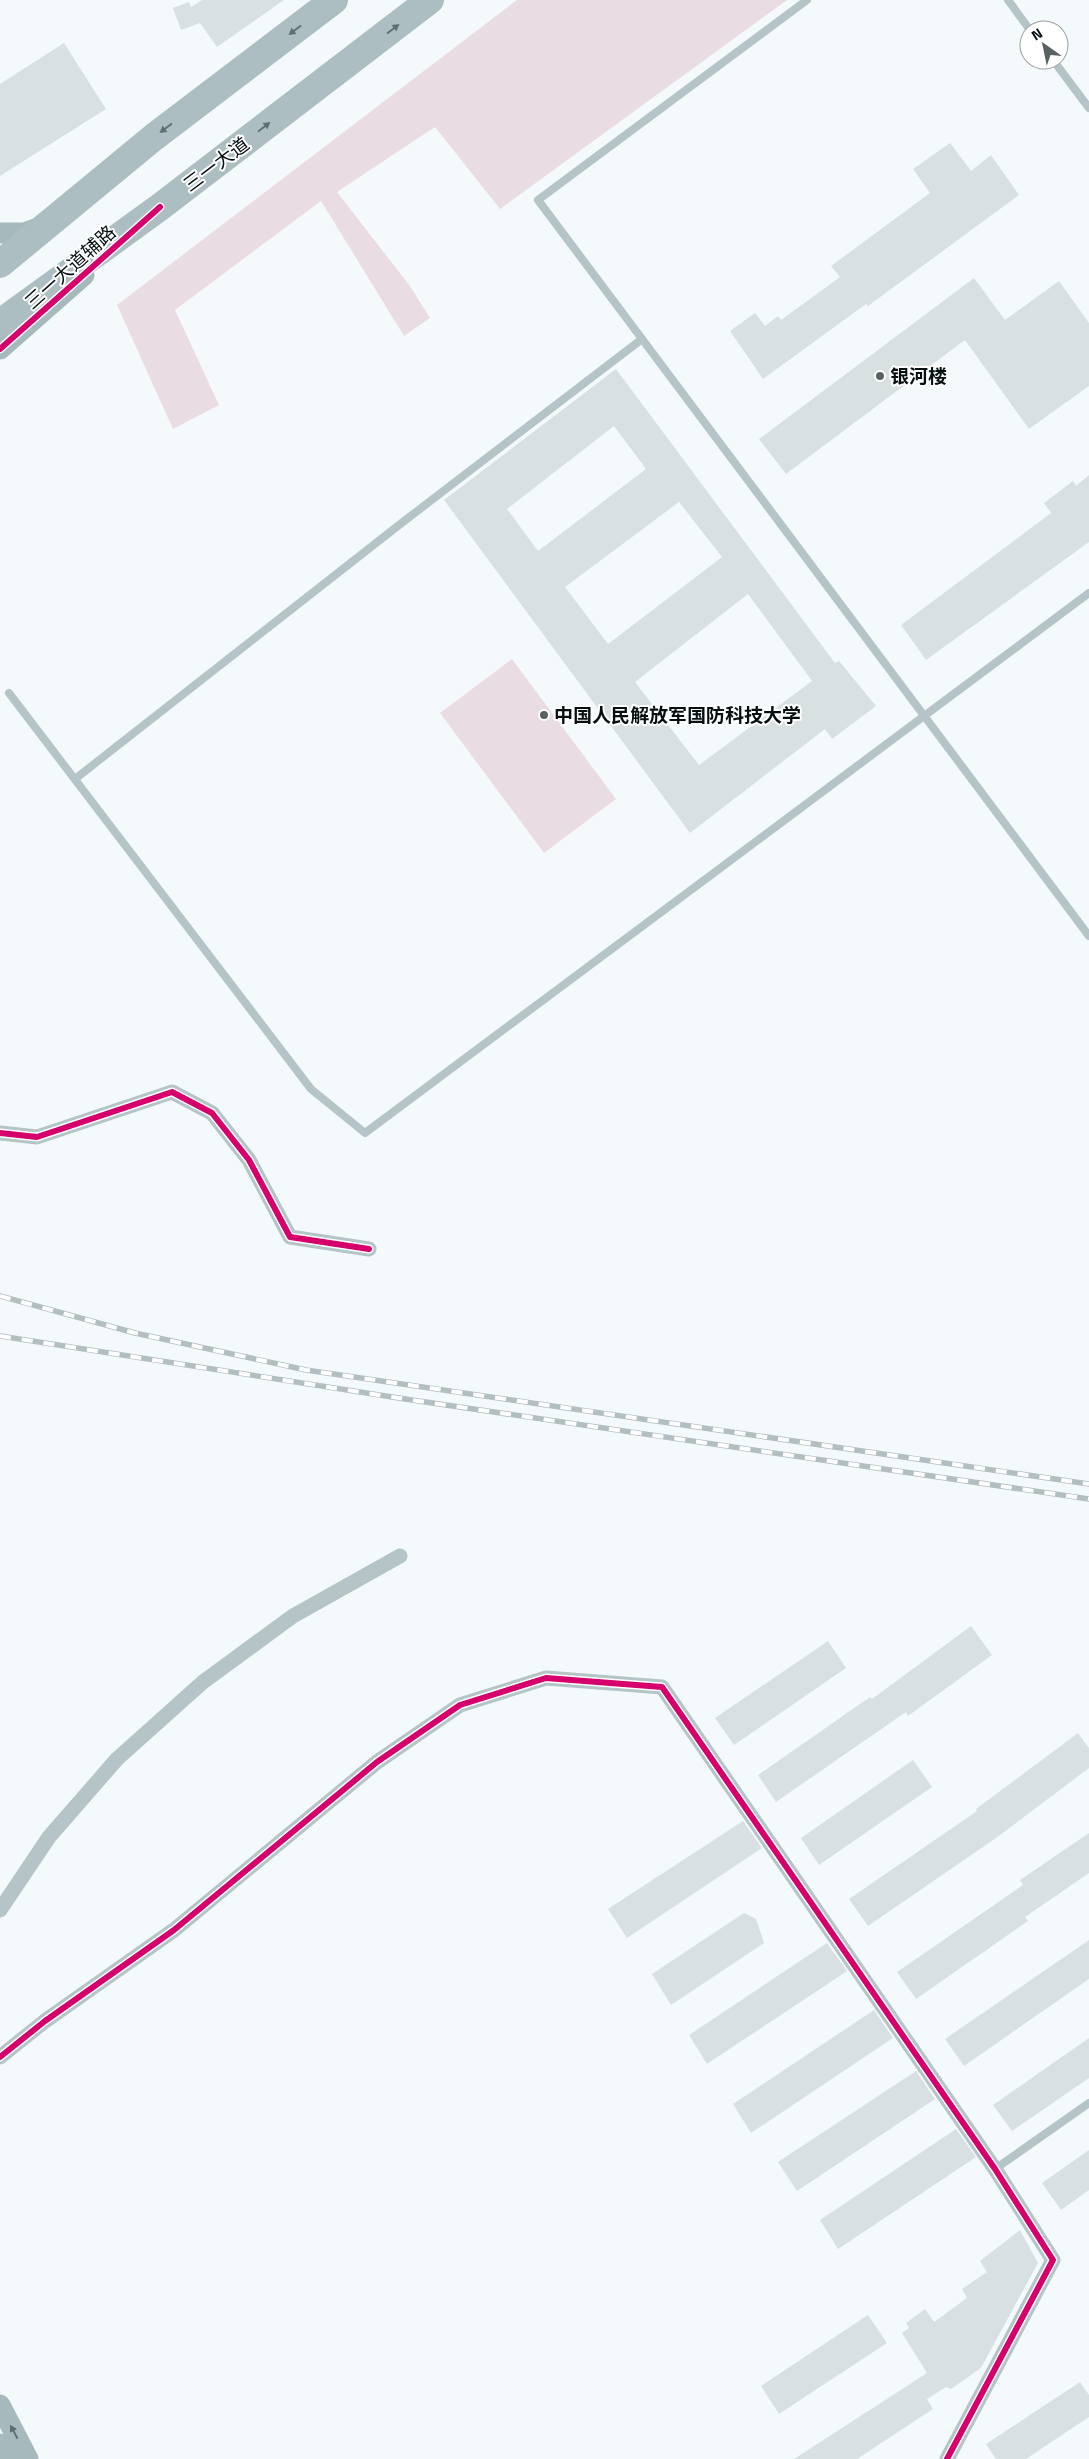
<svg xmlns="http://www.w3.org/2000/svg" width="1089" height="2459" viewBox="0 0 1089 2459" font-family="'Titillium Web','Noto Sans SC',sans-serif">
	<style>
		.green { fill: #eadce3 }
		.building { fill: #d8e0e2; fill-rule: evenodd }
		.lines { fill: none; stroke-linecap: round; stroke-linejoin: round }
		.lane { stroke: #b4c4c7; stroke-width: 8 }
		.street { stroke: #b4c4c7; stroke-width: 15 }
		.secondary { stroke: #a6b9bc; stroke-width: 21 }
		.highway { stroke: #adbec2; stroke-width: 28 }
		.rail-casing { stroke: #b3bec0; stroke-width: 5.5 }
		.rail { stroke: #fff; stroke-width: 4; stroke-dasharray: 11; stroke-linecap: butt }
		.cycleway-casing { stroke: #fff; stroke-width: 9 }
		.cycleway { stroke: #d6006c; stroke-width: 6 }
		.oneway { fill: #616f72 }
		.oneway2 { fill: #5e6c6f }
		.poi-dot { fill: #596163; stroke: #fff; stroke-width: 2 }
		.labels { text-anchor: middle; stroke-width: 4; stroke-linejoin: round; paint-order: stroke }
		.street-label { font-size: 19px; fill: #050f11; stroke: #fff }
		.poi-label { font-size: 19px; font-weight: bold; fill: #050f11; stroke: #fff; text-anchor: start }
	</style>
	<rect width="100%" height="100%" fill="#f4fafc"/>
	<!-- green -->
	<g class="green">
		<path d="M517 0H787L500 209 435 127 337 192 410 286 430 318 404 336 321 201 175 310 219 405 173 429 117 305Z"/>
		<path d="M512 659 616 799 544 853 440 713Z"/>
	</g>
	<!-- building -->
	<g class="building">
		<path d="M202 0H284L217 47 200 23 181 30 173 8 189 2 191 7Z"/>
		<path d="M64 43 106 109 0 176V84Z"/>
		<path d="M950 143 971 171 991 155 1019 195 868 306 866 304 763 379 730 331 755 313 765 326 778 316 781 320 840 277 831 266 930 193 913 169Z"/>
		<path d="M974 278 1005 320 1059 281 1089 323V386L1029 429 965 340 786 474 759 439Z"/>
		<path d="M616 369 835 663 839 661 876 706 832 739 825 729 690 833 444 500ZM614 426 646 469 538 551 507 509ZM679 502 722 557 608 644 565 587ZM748 594 812 681 699 765 635 682Z"/>
		<path d="M1089 475V542L926 660 901 625 1051 513 1044 503 1073 481 1076 486Z"/>
		<path d="M971 1626 992 1655 908 1716 906 1712 776 1802 758 1775 870 1697 872 1699Z"/>
		<path d="M828 1641 846 1668 734 1745 715 1718Z"/>
		<path d="M1078 1733 1089 1748V1768L996 1838 868 1926 849 1899 977 1811 976 1809Z"/>
		<path d="M913 1760 932 1787 819 1865 801 1838Z"/>
		<path d="M743 1821 762 1848 627 1938 608 1909Z"/>
		<path d="M1089 1833V1873L1025 1917 1028 1921 916 1999 897 1972 1023 1885 1020 1880Z"/>
		<path d="M744 1913 756 1919 764 1943 671 2005 652 1974Z"/>
		<path d="M1089 1940V1979L964 2066 945 2039Z"/>
		<path d="M827 1943 847 1971 707 2064 689 2035Z"/>
		<path d="M874 2010 893 2038 751 2133 733 2104Z"/>
		<path d="M1089 2038V2078L1012 2131 993 2105Z"/>
		<path d="M916 2071 935 2099 797 2191 778 2162Z"/>
		<path d="M956 2129 976 2157 838 2249 820 2220Z"/>
		<path d="M1089 2150V2190L1061 2210 1042 2183Z"/>
		<path d="M1020 2230 1038 2263 981 2368 951 2389 946 2387 927 2399 933 2409 857 2459H794L927 2373 902 2333 909 2328 906 2323 925 2309 934 2322 967 2298 962 2289 987 2272 980 2261Z"/>
		<path d="M868 2315 887 2343 779 2414 761 2386Z"/>
		<path d="M1080 2382 1089 2395V2417L1026 2459H996L986 2444Z"/>
	</g>
	<g class="lines">
		<!-- lane -->
		<g class="lane">
			<path d="M807 0 538 200 1089 936"/>
			<path d="M1008 0 1030 30"/>
			<path d="M1053 60 1089 108"/>
			<path d="M9 693 311 1089 365 1133 1089 593"/>
			<path d="M75 779 399 525 642 339"/>
			<path d="M995 2169 1089 2103"/>
		</g>
		<!-- street -->
		<g class="street">
			<path d="M0 1133 37 1137 172 1092 212 1113 249 1160 290 1237 369 1249"/>
			<path d="M0 1910 49 1837 117 1759 203 1682 293 1616 400 1556"/>
			<path d="M0 2057 45 2021 174 1930 377 1762 460 1705 546 1678 662 1687 995 2169 1053 2260 947 2459"/>
		</g>
		<!-- secondary -->
		<g class="secondary">
			<path d="M0 233H24L43 226"/>
			<path d="M0 349 84 275"/>
			<path d="M0 2405 28 2459"/>
			<path d="M0 2444 8 2459"/>
		</g>
		<!-- highway -->
		<g class="highway">
			<path d="M0 264 154 137 334 0"/>
			<path d="M0 323 160 207 430 0"/>
		</g>
		<defs>
			<g id="rail">
				<path d="M0 1296 135 1333 306 1370 1089 1484"/>
				<path d="M0 1336 405 1399 1089 1499"/>
			</g>
		</defs>
		<!-- rail casing -->
		<use href="#rail" class="rail-casing"/>
		<!-- rail -->
		<use href="#rail" class="rail"/>
		<defs>
			<g id="cycleway">
				<path d="M0 349 160 207"/>
				<path d="M0 1133 37 1137 172 1092 212 1113 249 1160 290 1237 369 1249"/>
				<path d="M0 2057 45 2021 174 1930 377 1762 460 1705 546 1678 662 1687 995 2169 1053 2260 947 2459"/>
			</g>
		</defs>
		<!-- cycleway casing -->
		<use href="#cycleway" class="cycleway-casing"/>
		<!-- cycleway -->
		<use href="#cycleway" class="cycleway"/>
	</g>
	<!-- one-way arrows -->
	<defs><path id="oneway-solid" d="M-6-.8H1V-3.2L6.5 0L1 3.2V.8H-6Z" transform="scale(1.25)"/></defs>
	<g class="oneway">
		<use href="#oneway-solid" transform="translate(393 29) rotate(-37)"/>
		<use href="#oneway-solid" transform="translate(295 30) rotate(143)"/>
		<use href="#oneway-solid" transform="translate(264 127) rotate(-37)"/>
		<use href="#oneway-solid" transform="translate(166 128) rotate(143)"/>
	</g>
	<use class="oneway2" href="#oneway-solid" transform="translate(14 2432) rotate(-118)"/>
	<!-- markers -->
	<g class="poi-dot">
		<circle cx="880" cy="376" r="5"/>
		<circle cx="544" cy="715" r="5"/>
	</g>
	<g class="labels">
		<!-- street labels -->
		<g class="street-label">
			<text transform="translate(216 164) rotate(-37)" y="7">三一大道</text>
			<text transform="translate(70 267) rotate(-42)" y="7">三一大道辅路</text>
		</g>
		<!-- poi labels -->
		<g class="poi-label">
			<text x="890" y="383">银河楼</text>
			<text x="554" y="722">中国人民解放军国防科技大学</text>
		</g>
	</g>
	<!-- north arrow -->
	<g transform="translate(1044 45) rotate(327)"><circle r="24" fill="#ffffff" stroke="#9b9fa0"/>
	<path d="M0-4L9 19L0 12L-9 19Z" fill="#596163"/>
	<text y="-8" font-size="14" font-weight="bold" text-anchor="middle" fill="#050f11">N</text>
	</g>
</svg>
